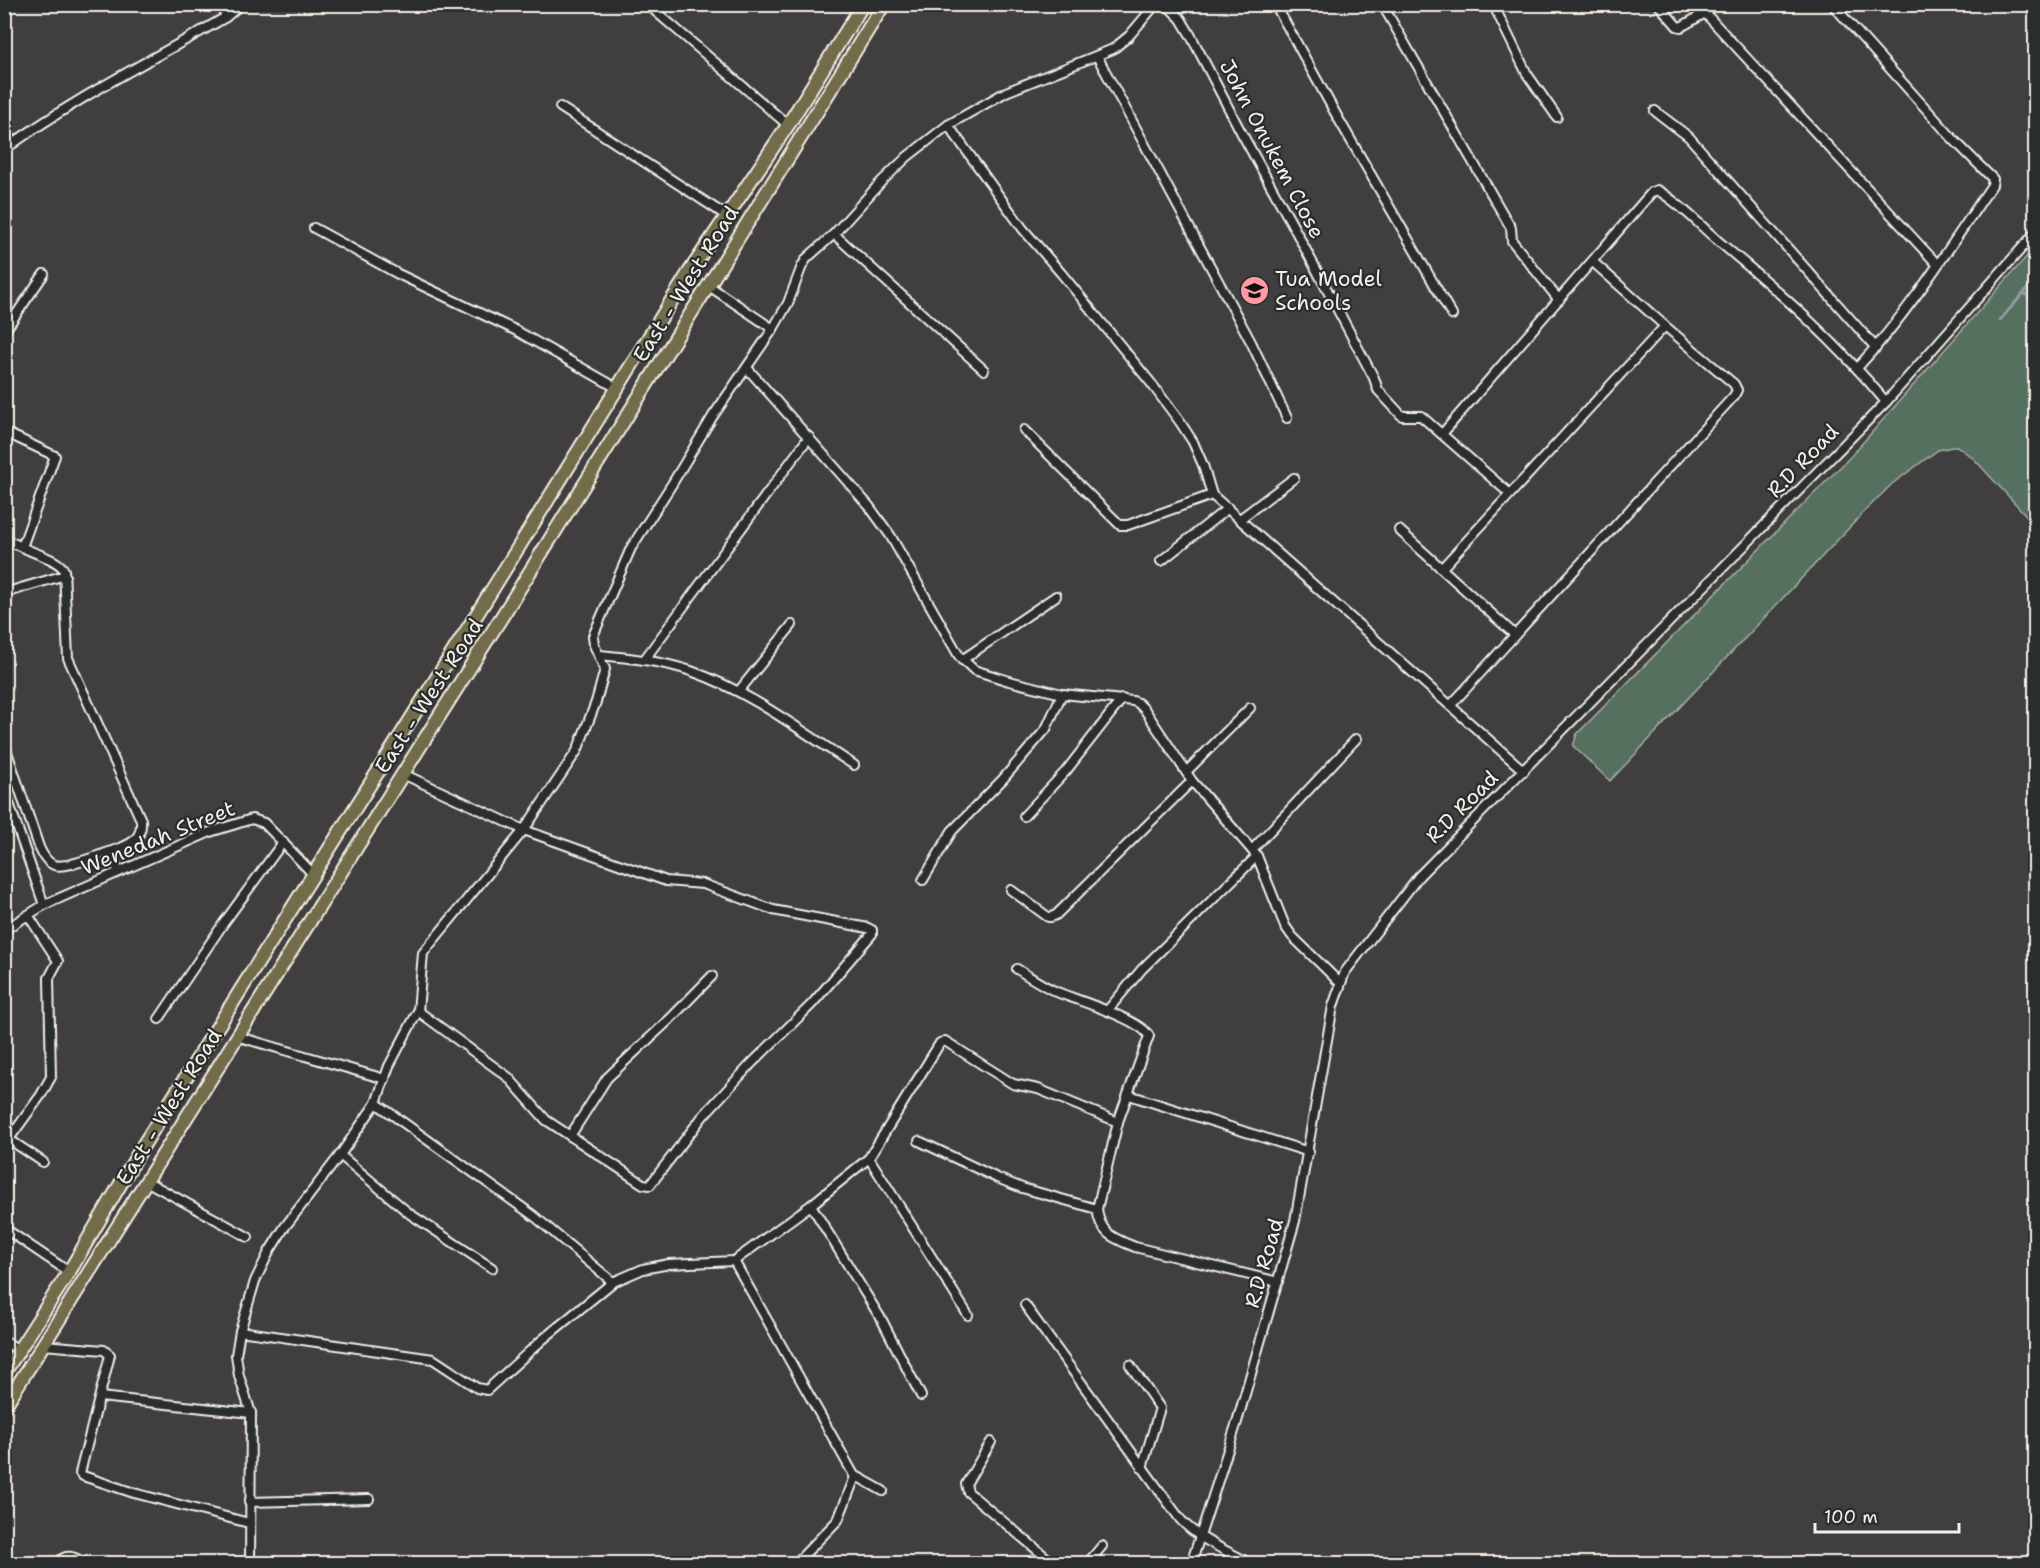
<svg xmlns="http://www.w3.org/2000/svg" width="2040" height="1568" viewBox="0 0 2040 1568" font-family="'Shantell Sans',sans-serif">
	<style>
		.green { fill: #56705e; stroke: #a5b0a3; stroke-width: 1.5 }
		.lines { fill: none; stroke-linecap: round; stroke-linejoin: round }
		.stream { stroke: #919aa1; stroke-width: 3 }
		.street-casing { stroke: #f4f1e8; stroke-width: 12 }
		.primary-casing { stroke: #f4f1e8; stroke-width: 16 }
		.street { stroke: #2a2d2e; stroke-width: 8 }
		.primary { stroke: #726c4b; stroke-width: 12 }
		.labels { text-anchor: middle; stroke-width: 4.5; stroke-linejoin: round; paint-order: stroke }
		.street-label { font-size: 21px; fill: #f4f1e8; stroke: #2a2d2e }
		.poi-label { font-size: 21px; fill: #f4f1e8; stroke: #2a2d2e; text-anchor: start }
	</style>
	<rect width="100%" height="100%" fill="#403e3e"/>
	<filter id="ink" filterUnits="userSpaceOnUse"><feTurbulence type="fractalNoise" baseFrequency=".0167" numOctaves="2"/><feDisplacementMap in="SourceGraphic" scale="12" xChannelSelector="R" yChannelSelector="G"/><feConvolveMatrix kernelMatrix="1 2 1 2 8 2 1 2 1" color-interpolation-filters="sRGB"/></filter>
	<g filter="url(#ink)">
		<!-- green -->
		<path class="green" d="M2035 247V525L1974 459 1957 446 1938 450 1892 484 1866 510 1610 781 1573 746 1577 734 1851 456Z"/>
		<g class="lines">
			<!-- stream -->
			<g class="stream">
				<path d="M2024 293 2036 304"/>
				<path d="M2000 320 2036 279"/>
			</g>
			<defs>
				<g id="street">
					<path d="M221 4 226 17"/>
					<path d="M647 4 788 125"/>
					<path d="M1166 4 1181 19 1191 36 1241 132 1292 224 1374 378 1378 390 1402 416H1421L1510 494"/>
					<path d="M1275 4 1338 118 1452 315"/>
					<path d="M1382 4 1511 228 1512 241 1559 300"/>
					<path d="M1493 4 1527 74 1557 117"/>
					<path d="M1658 4 1677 26 1681 27 1705 13 1714 4"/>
					<path d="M1832 4 1954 140 1993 179 1992 185C1950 247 1909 312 1858 367"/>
					<path d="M1705 13 1937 264"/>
					<path d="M1097 56 1251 342 1287 418"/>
					<path d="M560 107 727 216"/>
					<path d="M1655 111 1689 137 1876 348"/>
					<path d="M948 125 1023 229 1061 273 1151 383 1180 422 1193 442 1203 465 1212 495 1524 771"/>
					<path d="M4 150C73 99 152 60 226 17L241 4"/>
					<path d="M314 228 398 274 515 330 617 388"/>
					<path d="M834 234 984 370"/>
					<path d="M709 286 773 329"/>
					<path d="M4 332 44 274"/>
					<path d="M747 368 869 506 890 535 959 656 974 670 1009 681 1062 694 1133 701 1138 703 1145 710 1192 781 1257 856 1285 926 1292 936 1340 983"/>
					<path d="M1024 430 1120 525H1128L1212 495"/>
					<path d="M1442 434 1652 192 1657 190C1676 200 1700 225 1717 240 1777 290 1836 341 1886 402"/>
					<path d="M4 435H11L55 456 22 547C35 554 58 559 64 570L68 658 141 820C143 842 126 846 109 852L119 872"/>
					<path d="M1240 519 1294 478"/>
					<path d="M1399 530 1515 635"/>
					<path d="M4 539 22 547"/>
					<path d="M1161 561 1228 508"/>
					<path d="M1442 568 1665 326"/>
					<path d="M4 593 65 575"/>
					<path d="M600 655C631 658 661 661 691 671 751 692 801 731 854 765"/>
					<path d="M644 660 809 437"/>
					<path d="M962 660 1056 596"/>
					<path d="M739 691 792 625"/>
					<path d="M1451 705 1734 396 1737 390 1734 384 1665 326 1593 262"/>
					<path d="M4 743 39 847C42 854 46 862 54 865 66 869 96 856 109 852"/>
					<path d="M1186 772 1250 708"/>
					<path d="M403 774 524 830 666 881 703 884 773 910 868 928 872 930V934L812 1004 752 1063 703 1116 650 1185 643 1184 546 1120 508 1077 418 1011"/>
					<path d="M4 789 44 905"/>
					<path d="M1024 816 1066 771 1122 699"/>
					<path d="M1252 850 1356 739"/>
					<path d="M923 880 952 831 1003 779 1046 729 1062 694"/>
					<path d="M1011 890 1048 917H1051L1056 915 1192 781"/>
					<path d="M4 930 44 905 210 832 252 819 264 823 313 874"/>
					<path d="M1017 969C1030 977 1043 986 1057 992 1076 1000 1140 1019 1149 1036L1118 1122 1097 1209C1100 1234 1113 1238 1135 1247L1278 1282"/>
					<path d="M1107 1011 1142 969 1257 856"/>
					<path d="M159 1019 223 924 283 842"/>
					<path d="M236 1036 385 1079"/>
					<path d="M1129 1095 1309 1152"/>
					<path d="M376 1103 534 1216 613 1282"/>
					<path d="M4 1136 43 1162"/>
					<path d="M570 1136 607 1078 670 1019 712 976"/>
					<path d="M9 1139 41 1095 51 1077 49 978 58 961 28 915"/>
					<path d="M919 1141 997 1178 1022 1188 1097 1209"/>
					<path d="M340 1155 410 1214 492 1268"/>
					<path d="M869 1158 968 1315"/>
					<path d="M146 1181 248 1237"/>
					<path d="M811 1205 883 1322 921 1396"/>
					<path d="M4 1228 69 1272"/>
					<path d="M734 1261 855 1477H858L883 1491"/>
					<path d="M1025 1305 1180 1519C1199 1540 1226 1550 1251 1564"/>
					<path d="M240 1331 433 1359 477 1388 487 1390 542 1340 613 1282 643 1269 669 1264 734 1261 811 1205 869 1158 940 1043 945 1041 1013 1084 1038 1089 1118 1122"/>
					<path d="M4 1341 19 1350"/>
					<path d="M43 1345 104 1350 110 1355 80 1473 83 1476 134 1493 249 1523"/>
					<path d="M1130 1365 1160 1408 1142 1468"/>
					<path d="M100 1397 251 1413"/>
					<path d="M991 1442 966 1484 968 1492 1054 1564"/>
					<path d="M249 1502 369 1499"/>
					<path d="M57 1564C66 1551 76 1558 87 1564"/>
					<path d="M250 1564 251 1413 239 1376 236 1355 240 1331 255 1281 269 1252 284 1228 340 1155 376 1103 389 1066 418 1011 423 953 524 830 577 751 596 702 605 669 594 645 593 636 631 548 672 484 713 416 773 329 788 303 802 266 807 258 834 234 882 181 907 157 948 125 1006 92 1113 49 1129 36 1156 4"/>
					<path d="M795 1564 838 1520 855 1477"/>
					<path d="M1042 1564 1043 1562"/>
					<path d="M1087 1564 1102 1546"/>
					<path d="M1191 1564 1237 1422 1295 1221 1333 1006 1345 972 1419 876 1886 402 2036 232"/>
				</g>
				<g id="primary">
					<path d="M4 1373 69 1272 144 1144 482 606 690 271 788 125 863 4"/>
					<path d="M4 1407 501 618 884 4"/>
				</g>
			</defs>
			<!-- street casing -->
			<use href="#street" class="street-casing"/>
			<!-- primary casing -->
			<use href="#primary" class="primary-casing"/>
			<!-- street -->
			<use href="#street" class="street"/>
			<!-- primary -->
			<use href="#primary" class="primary"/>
		</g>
	</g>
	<!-- icons -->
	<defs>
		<symbol id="school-disc" viewBox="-11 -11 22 22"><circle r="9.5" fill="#ff9aa2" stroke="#2a2d2e"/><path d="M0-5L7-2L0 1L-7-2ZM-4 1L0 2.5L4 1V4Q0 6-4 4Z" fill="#111"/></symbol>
	</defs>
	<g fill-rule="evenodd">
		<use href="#school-disc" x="1238" y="274" width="33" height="33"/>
	</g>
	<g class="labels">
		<!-- street labels -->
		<g class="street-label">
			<text transform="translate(1272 149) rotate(62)" y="7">John Onukem Close</text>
			<text transform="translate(686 284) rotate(-58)" y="7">East - West Road</text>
			<text transform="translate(1803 461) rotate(-46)" y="7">R.D Road</text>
			<text transform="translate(429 696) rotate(-57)" y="7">East - West Road</text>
			<text transform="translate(1462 807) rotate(-45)" y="7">R.D Road</text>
			<text transform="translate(158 838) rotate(-22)" y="7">Wenedah Street</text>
			<text transform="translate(169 1107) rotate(-58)" y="7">East - West Road</text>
			<text transform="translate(1264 1263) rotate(-74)" y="7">R.D Road</text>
		</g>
		<!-- poi labels -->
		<g class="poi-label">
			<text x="1275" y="286">Tua Model<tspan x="1275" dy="24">Schools</tspan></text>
		</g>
	</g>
	<!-- margin -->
	<rect width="2040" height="1568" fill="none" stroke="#2a2d2e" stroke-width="24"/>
	<rect x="12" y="12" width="2016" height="1544" fill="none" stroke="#f4f1e8" stroke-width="2" filter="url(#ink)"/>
	<!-- scale -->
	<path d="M1815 1523v9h144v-9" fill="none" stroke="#f4f1e8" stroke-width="3"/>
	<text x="1824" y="1523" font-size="18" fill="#f4f1e8" stroke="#2a2d2e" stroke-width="4.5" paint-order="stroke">100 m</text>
</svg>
